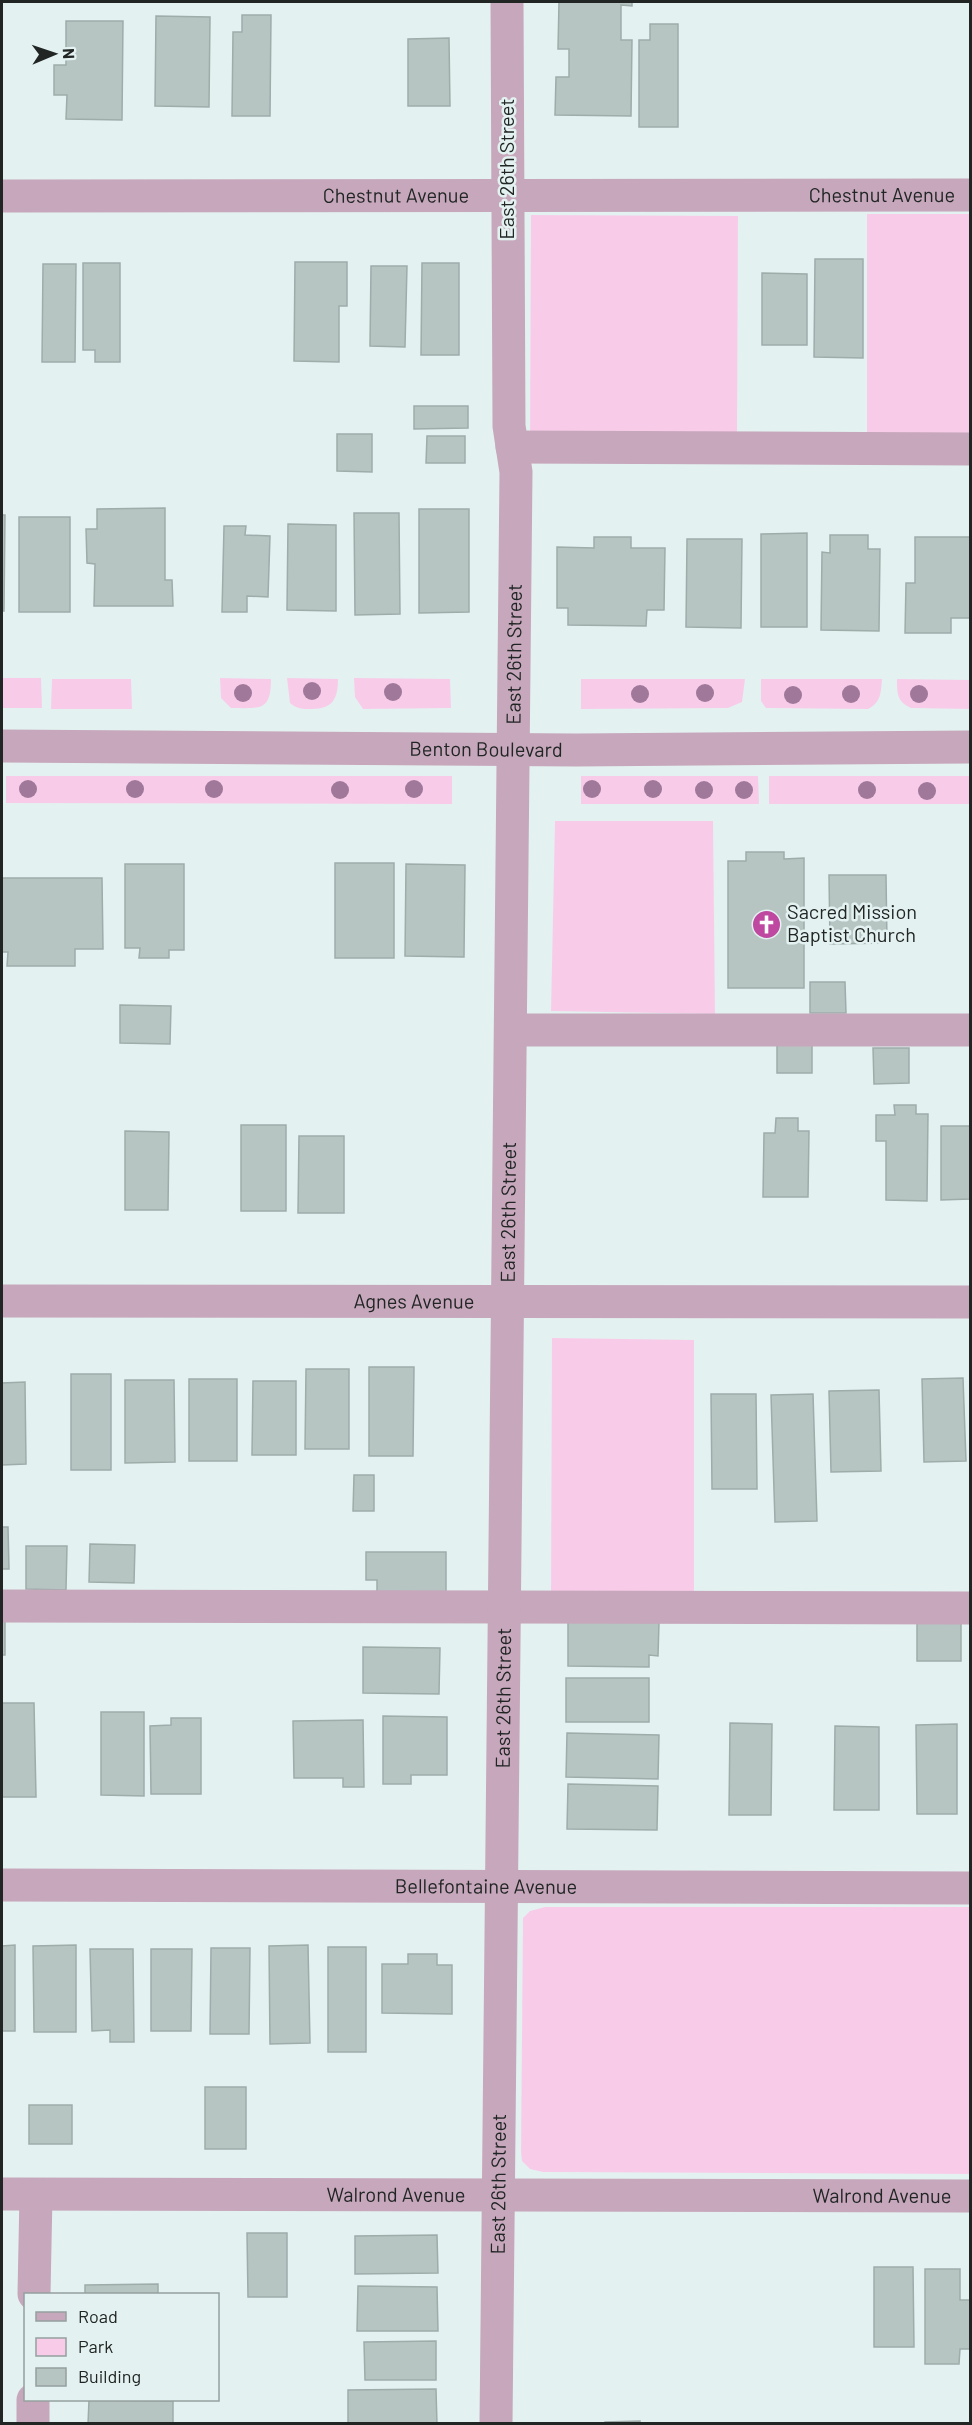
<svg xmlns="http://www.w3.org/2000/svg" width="972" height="2425" viewBox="0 0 972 2425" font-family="Barlow,sans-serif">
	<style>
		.green { fill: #f8cce9 }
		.building { fill: #b6c4c2; stroke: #9eacaa; stroke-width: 1.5 }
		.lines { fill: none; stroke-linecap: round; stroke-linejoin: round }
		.minor { stroke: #c7a7bc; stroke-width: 33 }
		.tree { fill: #9f789a }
		.labels { text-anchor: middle; stroke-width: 5; stroke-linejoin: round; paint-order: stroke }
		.street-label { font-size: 20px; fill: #212625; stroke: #e3f2f0 }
		.poi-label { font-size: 20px; fill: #212625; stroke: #e3f2f0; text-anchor: start }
	</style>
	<rect width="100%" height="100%" fill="#e3f2f0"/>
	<!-- green -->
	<g class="green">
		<rect x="867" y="214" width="103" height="224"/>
		<path d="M531 215 738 216 737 443 530 442Z"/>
		<path d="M2 678H41L42 708H2Z"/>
		<path d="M220 678 271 679C271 712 260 708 231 708L221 698Z"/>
		<path d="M287 678 338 679C338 698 333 709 312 709 302 709 297 709 290 703Z"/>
		<path d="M354 678 450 679 451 708 363 709 355 697Z"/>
		<path d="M52 679H131L132 709H51Z"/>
		<path d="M581 679H745L742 702 728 708 581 709Z"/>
		<path d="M761 679H882C881 692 881 703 868 709L766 708 761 701Z"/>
		<path d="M897 679 970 680V709L911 708C897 702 897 693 897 679Z"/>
		<path d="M6 776H452V804L6 803Z"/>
		<path d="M581 776H758L759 804H581Z"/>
		<rect x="769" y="776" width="201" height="28"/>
		<path d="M555 821H713L715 1014 551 1011Z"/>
		<path d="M552 1338 694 1340V1595L551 1594Z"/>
		<path d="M545 1907H970V2174L543 2172 530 2169 522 2161 521 2152 523 1918 530 1911Z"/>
	</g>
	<!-- building -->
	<g class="building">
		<path d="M559 2H632V6L621 5V40H632L631 116 555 115 556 77H569V49H558Z"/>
		<path d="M242 15H271L270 116H232L233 32H242Z"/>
		<path d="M156 16 210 17 209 107 155 106Z"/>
		<path d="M66 21H123L122 120 66 119 67 95H54V65H66Z"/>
		<path d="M650 24H678V127H639V40H650Z"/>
		<path d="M449 38 450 106H408V39Z"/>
		<path d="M815 259H863V358L814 357Z"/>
		<path d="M295 262H347V306H339V362L294 361Z"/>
		<path d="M83 263H120V362H95V350H83Z"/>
		<path d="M422 263H459V355H421Z"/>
		<path d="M43 264H76L75 362H42Z"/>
		<path d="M371 266H407L405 347 370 346Z"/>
		<path d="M762 273 807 274V345H762Z"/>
		<path d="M414 406H468V428L414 429Z"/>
		<path d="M337 434H372V472L337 471Z"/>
		<path d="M427 436H465V463H426Z"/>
		<path d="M165 508V580H172L173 606H94L95 564 87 563 86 529H97V509Z"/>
		<path d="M419 509H469V612L419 613Z"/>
		<path d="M354 513H399L400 614 355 615Z"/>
		<path d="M2 515H5L4 611H2Z"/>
		<rect x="19" y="517" width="51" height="95"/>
		<path d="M288 524 336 525V611L287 610Z"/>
		<path d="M224 526H246L245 535 270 536 268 597 247 596V612H222Z"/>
		<path d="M807 533V627H761V534Z"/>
		<path d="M830 535H868V549H880L879 631 821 630 822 552 830 553Z"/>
		<path d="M594 537H631V548H665L664 610H647L646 626 568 625V608H557V547L594 548Z"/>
		<path d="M915 537H970V618H951V633H905L906 583H915Z"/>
		<path d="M687 539H742L741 628 686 627Z"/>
		<path d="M746 852H784V859L804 858V988H728V861H746Z"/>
		<rect x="335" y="863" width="59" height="95"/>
		<path d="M125 864H184V950H169V958H139L140 948H125Z"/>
		<path d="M406 864 465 865 464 957 405 956Z"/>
		<path d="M829 875H886L887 943 830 944Z"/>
		<path d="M2 878H102L103 949H75V966H7L8 952H2Z"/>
		<path d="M810 982H845L846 1013H810Z"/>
		<path d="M120 1005 171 1006 170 1044 120 1043Z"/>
		<rect x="777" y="1042" width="35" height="31"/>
		<path d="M873 1048H909V1083L874 1084Z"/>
		<path d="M894 1105H916V1114H928L927 1201 886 1200V1141H876V1115H895Z"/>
		<path d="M776 1118H798V1131H809L808 1197H763L764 1133H775Z"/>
		<rect x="241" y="1125" width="45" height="86"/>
		<path d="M941 1126H970V1199L941 1200Z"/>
		<path d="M125 1131 169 1132 168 1210H125Z"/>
		<path d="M299 1136H344V1213H298Z"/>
		<path d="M369 1367H414L413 1456H369Z"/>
		<path d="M306 1369H349V1449H305Z"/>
		<rect x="71" y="1374" width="40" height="96"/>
		<path d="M963 1378 966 1461 924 1462 922 1379Z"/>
		<rect x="189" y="1379" width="48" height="82"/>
		<path d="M125 1380H174L175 1462 125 1463Z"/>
		<path d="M253 1381H296V1455H252Z"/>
		<path d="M25 1382 26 1464 2 1465V1383Z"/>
		<path d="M879 1390 881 1471 831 1472 829 1391Z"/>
		<path d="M711 1394H756L757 1489H712Z"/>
		<path d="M813 1394 817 1521 775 1522 771 1395Z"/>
		<path d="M354 1475H374V1511H353Z"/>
		<path d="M2 1527H8L9 1569H2Z"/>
		<path d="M90 1544 135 1545 134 1583 89 1582Z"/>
		<path d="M26 1546H67L66 1590 26 1589Z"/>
		<path d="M366 1552H446V1592H377V1580H366Z"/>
		<rect x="2" y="1618" width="3" height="37"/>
		<rect x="917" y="1620" width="44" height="41"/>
		<path d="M568 1621 659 1622 658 1656 649 1655V1667L568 1666Z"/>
		<path d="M363 1647 440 1648 439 1694 363 1693Z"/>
		<rect x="566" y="1678" width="83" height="44"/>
		<path d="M2 1703H34L36 1797H2Z"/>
		<path d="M101 1712H144V1796L101 1795Z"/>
		<path d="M383 1716 447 1717V1775H411V1784H383Z"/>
		<path d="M171 1718H201V1794H151L150 1726 171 1725Z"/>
		<path d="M363 1720 364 1787H343V1778H294L293 1721Z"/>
		<path d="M730 1723 772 1724 771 1815H729Z"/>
		<path d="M957 1724V1814H917L916 1725Z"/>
		<path d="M835 1726 879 1727V1810H834Z"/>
		<path d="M567 1733 659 1735 658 1779 566 1777Z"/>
		<path d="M568 1784 658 1786 657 1830 567 1829Z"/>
		<path d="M15 1945V2031H2V1946Z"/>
		<path d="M76 1945V2032H34L33 1946Z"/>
		<path d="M308 1945 310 2043 270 2044 269 1946Z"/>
		<rect x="328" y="1947" width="38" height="105"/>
		<path d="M211 1948H250L249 2034H210Z"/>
		<path d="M90 1949H133L134 2042H110V2030L92 2031Z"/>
		<path d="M151 1949H192L191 2031H151Z"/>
		<path d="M408 1954H437V1965H452V2014L382 2013V1964H408Z"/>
		<rect x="205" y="2087" width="41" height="62"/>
		<rect x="29" y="2105" width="43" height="39"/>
		<path d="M247 2233H287V2297H248Z"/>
		<path d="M437 2235 438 2273 355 2274V2236Z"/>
		<path d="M874 2267H913L914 2347H874Z"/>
		<path d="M925 2269H960V2300H970V2349H960L959 2364H925Z"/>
		<path d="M158 2284V2294H85V2285Z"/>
		<path d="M358 2286 437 2287 438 2331H357Z"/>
		<path d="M436 2341V2380H365L364 2342Z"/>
		<path d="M436 2389 437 2424H348V2390Z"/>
		<path d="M89 2400 173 2401V2424H88Z"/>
		<path d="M640 2421V2424H605V2422Z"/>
	</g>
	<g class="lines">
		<!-- minor -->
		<g class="minor">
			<path id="s1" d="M2 196 970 195"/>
			<path d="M512 447 970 449"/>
			<path id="s2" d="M2 746 576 750 970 747"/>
			<path d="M511 1030H970"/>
			<path id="s3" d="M2 1301 970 1302"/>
			<path d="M2 1606 970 1608"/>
			<path id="s4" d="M2 1885 970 1888"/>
			<path id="s5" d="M2 2194 970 2196"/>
			<path d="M34 2294 36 2195"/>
			<path d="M33 2424V2400"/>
			<path id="s6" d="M496 2424 516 472 509 426 507 2"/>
		</g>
	</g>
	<!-- trees -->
	<g class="tree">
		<circle cx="312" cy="691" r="9"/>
		<circle cx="393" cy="692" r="9"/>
		<circle cx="243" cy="693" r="9"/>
		<circle cx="705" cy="693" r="9"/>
		<circle cx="640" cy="694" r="9"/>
		<circle cx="851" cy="694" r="9"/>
		<circle cx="919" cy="694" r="9"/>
		<circle cx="793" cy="695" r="9"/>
		<circle cx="28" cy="789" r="9"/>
		<circle cx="135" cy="789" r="9"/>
		<circle cx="214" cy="789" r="9"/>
		<circle cx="414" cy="789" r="9"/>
		<circle cx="592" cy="789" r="9"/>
		<circle cx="653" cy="789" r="9"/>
		<circle cx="340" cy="790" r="9"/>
		<circle cx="704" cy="790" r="9"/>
		<circle cx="744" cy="790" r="9"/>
		<circle cx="867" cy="790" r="9"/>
		<circle cx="927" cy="791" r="9"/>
	</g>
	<!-- icons -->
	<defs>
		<symbol id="church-disc" viewBox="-11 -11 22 22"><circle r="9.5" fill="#bf49a0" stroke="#e3f2f0"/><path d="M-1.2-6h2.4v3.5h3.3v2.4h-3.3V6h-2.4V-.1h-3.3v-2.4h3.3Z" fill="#fff"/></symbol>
	</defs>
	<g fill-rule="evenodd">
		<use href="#church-disc" x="750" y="908" width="33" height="33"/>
	</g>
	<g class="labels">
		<!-- street labels -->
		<g class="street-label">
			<text transform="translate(507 169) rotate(-90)" y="7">East 26th Street</text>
			<text dy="7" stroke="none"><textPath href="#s1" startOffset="880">Chestnut Avenue</textPath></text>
			<text dy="7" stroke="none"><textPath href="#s1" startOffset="394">Chestnut Avenue</textPath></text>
			<text dy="7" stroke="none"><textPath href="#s6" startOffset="1770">East 26th Street</textPath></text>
			<text dy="7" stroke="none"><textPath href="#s2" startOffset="484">Benton Boulevard</textPath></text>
			<text dy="7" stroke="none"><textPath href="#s6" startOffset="1212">East 26th Street</textPath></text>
			<text dy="7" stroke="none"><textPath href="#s3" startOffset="412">Agnes Avenue</textPath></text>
			<text dy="7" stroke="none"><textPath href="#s6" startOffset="726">East 26th Street</textPath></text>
			<text dy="7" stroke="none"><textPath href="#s4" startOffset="484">Bellefontaine Avenue</textPath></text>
			<text dy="7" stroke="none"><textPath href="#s6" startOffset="240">East 26th Street</textPath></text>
			<text dy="7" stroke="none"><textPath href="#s5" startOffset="394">Walrond Avenue</textPath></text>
			<text dy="7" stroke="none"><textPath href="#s5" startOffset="880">Walrond Avenue</textPath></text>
		</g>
		<!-- poi labels -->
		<g class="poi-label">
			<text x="787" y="919">Sacred Mission<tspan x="787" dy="23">Baptist Church</tspan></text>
		</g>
	</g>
	<!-- border -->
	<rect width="972" height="2425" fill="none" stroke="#212625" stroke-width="6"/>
	<!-- legend -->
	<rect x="24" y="2293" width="195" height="108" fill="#e3f2f0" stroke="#95a09f" stroke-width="1.5"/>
	<rect x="36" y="2312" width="30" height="9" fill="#c7a7bc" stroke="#95a09f" stroke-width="1.5"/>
	<text x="78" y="2323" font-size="18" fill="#212625">Road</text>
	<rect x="36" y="2338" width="30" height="18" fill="#f8cce9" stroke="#95a09f" stroke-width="1.5"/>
	<text x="78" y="2353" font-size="18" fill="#212625">Park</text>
	<rect x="36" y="2368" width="30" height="18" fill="#b6c4c2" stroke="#95a09f" stroke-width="1.5"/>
	<text x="78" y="2383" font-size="18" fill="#212625">Building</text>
	<!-- north arrow -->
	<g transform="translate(54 54) rotate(88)" stroke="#e3f2f0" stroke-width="4.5" paint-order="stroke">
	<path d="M0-4.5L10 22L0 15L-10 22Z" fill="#212625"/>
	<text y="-9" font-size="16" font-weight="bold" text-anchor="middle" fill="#212625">N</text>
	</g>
</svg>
